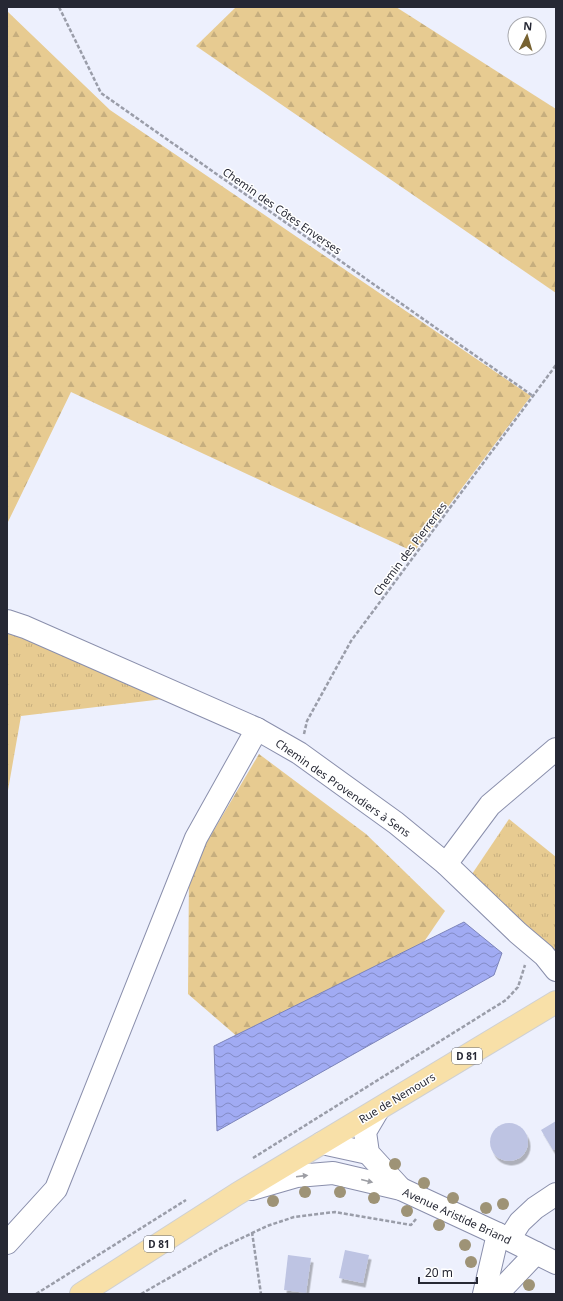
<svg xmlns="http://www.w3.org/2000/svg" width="563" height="1301" viewBox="0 0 563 1301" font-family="'Noto Sans',sans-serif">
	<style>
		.grass { fill: url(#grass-tufts) }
		.forest { fill: url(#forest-firs) }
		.water { fill: url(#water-waves); stroke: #7c84ba }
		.building { fill: #bec4e3; filter: url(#shadow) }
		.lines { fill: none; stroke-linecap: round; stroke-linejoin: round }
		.minor-casing { stroke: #8a8fac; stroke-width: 24 }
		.major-casing { stroke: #cfd0d2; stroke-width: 24 }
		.path { stroke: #9a9da9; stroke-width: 2.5; stroke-dasharray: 4 2; stroke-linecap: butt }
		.minor { stroke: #fff; stroke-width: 22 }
		.major { stroke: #f8e0a8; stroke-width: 22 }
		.tree { fill: #9e9376 }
		.oneway { fill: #9d9ea4 }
		.labels { text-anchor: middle; stroke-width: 3; stroke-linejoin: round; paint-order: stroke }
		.shield { fill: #fff; stroke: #676871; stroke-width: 1 }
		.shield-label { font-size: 10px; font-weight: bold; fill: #262834 }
		.street-label { font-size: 11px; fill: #262834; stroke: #fff }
	</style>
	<defs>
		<pattern id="grass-tufts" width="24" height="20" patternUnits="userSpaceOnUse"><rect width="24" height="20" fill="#e7cb91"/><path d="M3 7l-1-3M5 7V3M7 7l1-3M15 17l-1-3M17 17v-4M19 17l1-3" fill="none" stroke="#c6ae7e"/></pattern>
		<pattern id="forest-firs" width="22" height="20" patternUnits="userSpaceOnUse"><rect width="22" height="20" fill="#e7cb91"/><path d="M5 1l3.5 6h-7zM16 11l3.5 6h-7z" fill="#c6ae7e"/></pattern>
		<pattern id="water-waves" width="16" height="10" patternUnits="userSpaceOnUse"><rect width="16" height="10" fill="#a1abf3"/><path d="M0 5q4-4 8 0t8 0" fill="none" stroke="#838bc6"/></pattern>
		<filter id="shadow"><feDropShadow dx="2.5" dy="4.5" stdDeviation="0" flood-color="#0004"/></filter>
	</defs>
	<rect width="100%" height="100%" fill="#edf0fd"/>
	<!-- grass -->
	<g class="grass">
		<path d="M7 621 180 697 21 716 7 796Z"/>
		<path d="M509 819 556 857V979L470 877Z"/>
	</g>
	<!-- forest -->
	<g class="forest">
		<path d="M236 7H396L556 109V293L196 46Z"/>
		<path d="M7 11 110 110 531 396 414 552 71 392 7 524Z"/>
		<path d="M259 754 366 834 445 911 402 974 254 1051 188 994 189 872Z"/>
	</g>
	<!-- water -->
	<path class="water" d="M464 922 502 953 494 975 217 1131 214 1046Z"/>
	<!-- building -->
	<g class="building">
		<path d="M556 1121V1149L553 1150 541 1130Z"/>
		<circle cx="509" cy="1142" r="19"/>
		<path d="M345 1250 369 1255 363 1283 339 1278Z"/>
		<path d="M288 1255 311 1258 306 1293 284 1290Z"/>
	</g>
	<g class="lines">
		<defs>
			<g id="minor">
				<path d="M7 621 25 627 257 729 299 753 396 823 446 864 518 933 544 955 556 970"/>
				<path d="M446 864 490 805 556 749"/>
				<path d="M378 1110 365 1132 368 1153 401 1189"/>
				<path d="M322 1143 368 1153"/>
				<path d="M252 1189 297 1176 333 1173 401 1189 498 1234 556 1263"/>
				<path d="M509 1239 520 1222 535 1208 556 1194"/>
				<path d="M7 1243 56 1189 196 838 257 729"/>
				<path d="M484 1294 498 1234"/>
				<path d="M497 1294 536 1253"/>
			</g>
			<path id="major" d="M81 1294 237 1194 556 1002"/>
		</defs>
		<!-- minor casing -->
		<use href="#minor" class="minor-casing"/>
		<!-- major casing -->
		<use href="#major" class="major-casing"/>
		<!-- path -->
		<g class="path">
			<path d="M59 7 101 93 533 396"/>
			<path d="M304 734 307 721 351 641 556 365"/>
			<path d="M253 1158 506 1000 518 987 525 965"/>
			<path d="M252 1232 261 1294"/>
			<path d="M36 1294 186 1200"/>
			<path d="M141 1294 221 1248 267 1226 294 1217 335 1212 411 1225 416 1219"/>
		</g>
		<!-- minor -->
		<use href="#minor" class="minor"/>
		<!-- major -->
		<use href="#major" class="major"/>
	</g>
	<!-- trees -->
	<g class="tree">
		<circle cx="395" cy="1164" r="6"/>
		<circle cx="424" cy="1183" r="6"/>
		<circle cx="305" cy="1192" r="6"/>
		<circle cx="340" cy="1192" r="6"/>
		<circle cx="374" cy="1198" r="6"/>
		<circle cx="453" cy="1198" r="6"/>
		<circle cx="273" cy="1201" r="6"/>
		<circle cx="503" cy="1204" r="6"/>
		<circle cx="486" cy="1208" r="6"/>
		<circle cx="407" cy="1211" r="6"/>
		<circle cx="439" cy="1225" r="6"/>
		<circle cx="465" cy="1245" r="6"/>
		<circle cx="471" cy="1262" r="6"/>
		<circle cx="529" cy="1285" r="6"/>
	</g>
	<!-- one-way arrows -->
	<defs><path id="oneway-solid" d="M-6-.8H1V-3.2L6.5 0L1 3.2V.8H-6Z"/></defs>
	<g class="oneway">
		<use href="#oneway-solid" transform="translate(302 1176) rotate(-7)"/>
		<use href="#oneway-solid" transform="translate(367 1181) rotate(14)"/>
	</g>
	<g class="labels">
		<!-- shield labels -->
		<g class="shield">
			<rect x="452" y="1048" width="30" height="16" rx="3"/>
			<rect x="144" y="1236" width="30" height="16" rx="3"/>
		</g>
		<g class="shield-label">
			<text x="467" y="1060">D 81</text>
			<text x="159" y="1248">D 81</text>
		</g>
		<!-- street labels -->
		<g class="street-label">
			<text transform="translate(282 211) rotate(35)" y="4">Chemin des Côtes Enverses</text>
			<text transform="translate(410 549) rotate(-53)" y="4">Chemin des Pierreries</text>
			<text transform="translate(343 788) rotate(35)" y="4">Chemin des Provendiers à Sens</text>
			<text transform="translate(397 1098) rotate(-31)" y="4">Rue de Nemours</text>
			<text transform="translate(457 1216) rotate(25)" y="4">Avenue Aristide Briand</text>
		</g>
	</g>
	<!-- border -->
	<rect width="563" height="1301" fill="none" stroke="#262834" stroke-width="16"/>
	<!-- north arrow -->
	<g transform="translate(527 36) rotate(5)"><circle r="19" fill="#ffffff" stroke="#a8a9ae"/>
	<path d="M0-3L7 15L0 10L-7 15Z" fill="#776231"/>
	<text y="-6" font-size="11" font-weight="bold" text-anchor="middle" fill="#262834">N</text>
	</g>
	<!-- scale -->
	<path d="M419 1277v6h58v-6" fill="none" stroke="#262834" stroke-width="2"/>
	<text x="425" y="1277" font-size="12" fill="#262834" stroke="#ffffff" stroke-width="3" paint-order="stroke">20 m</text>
</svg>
